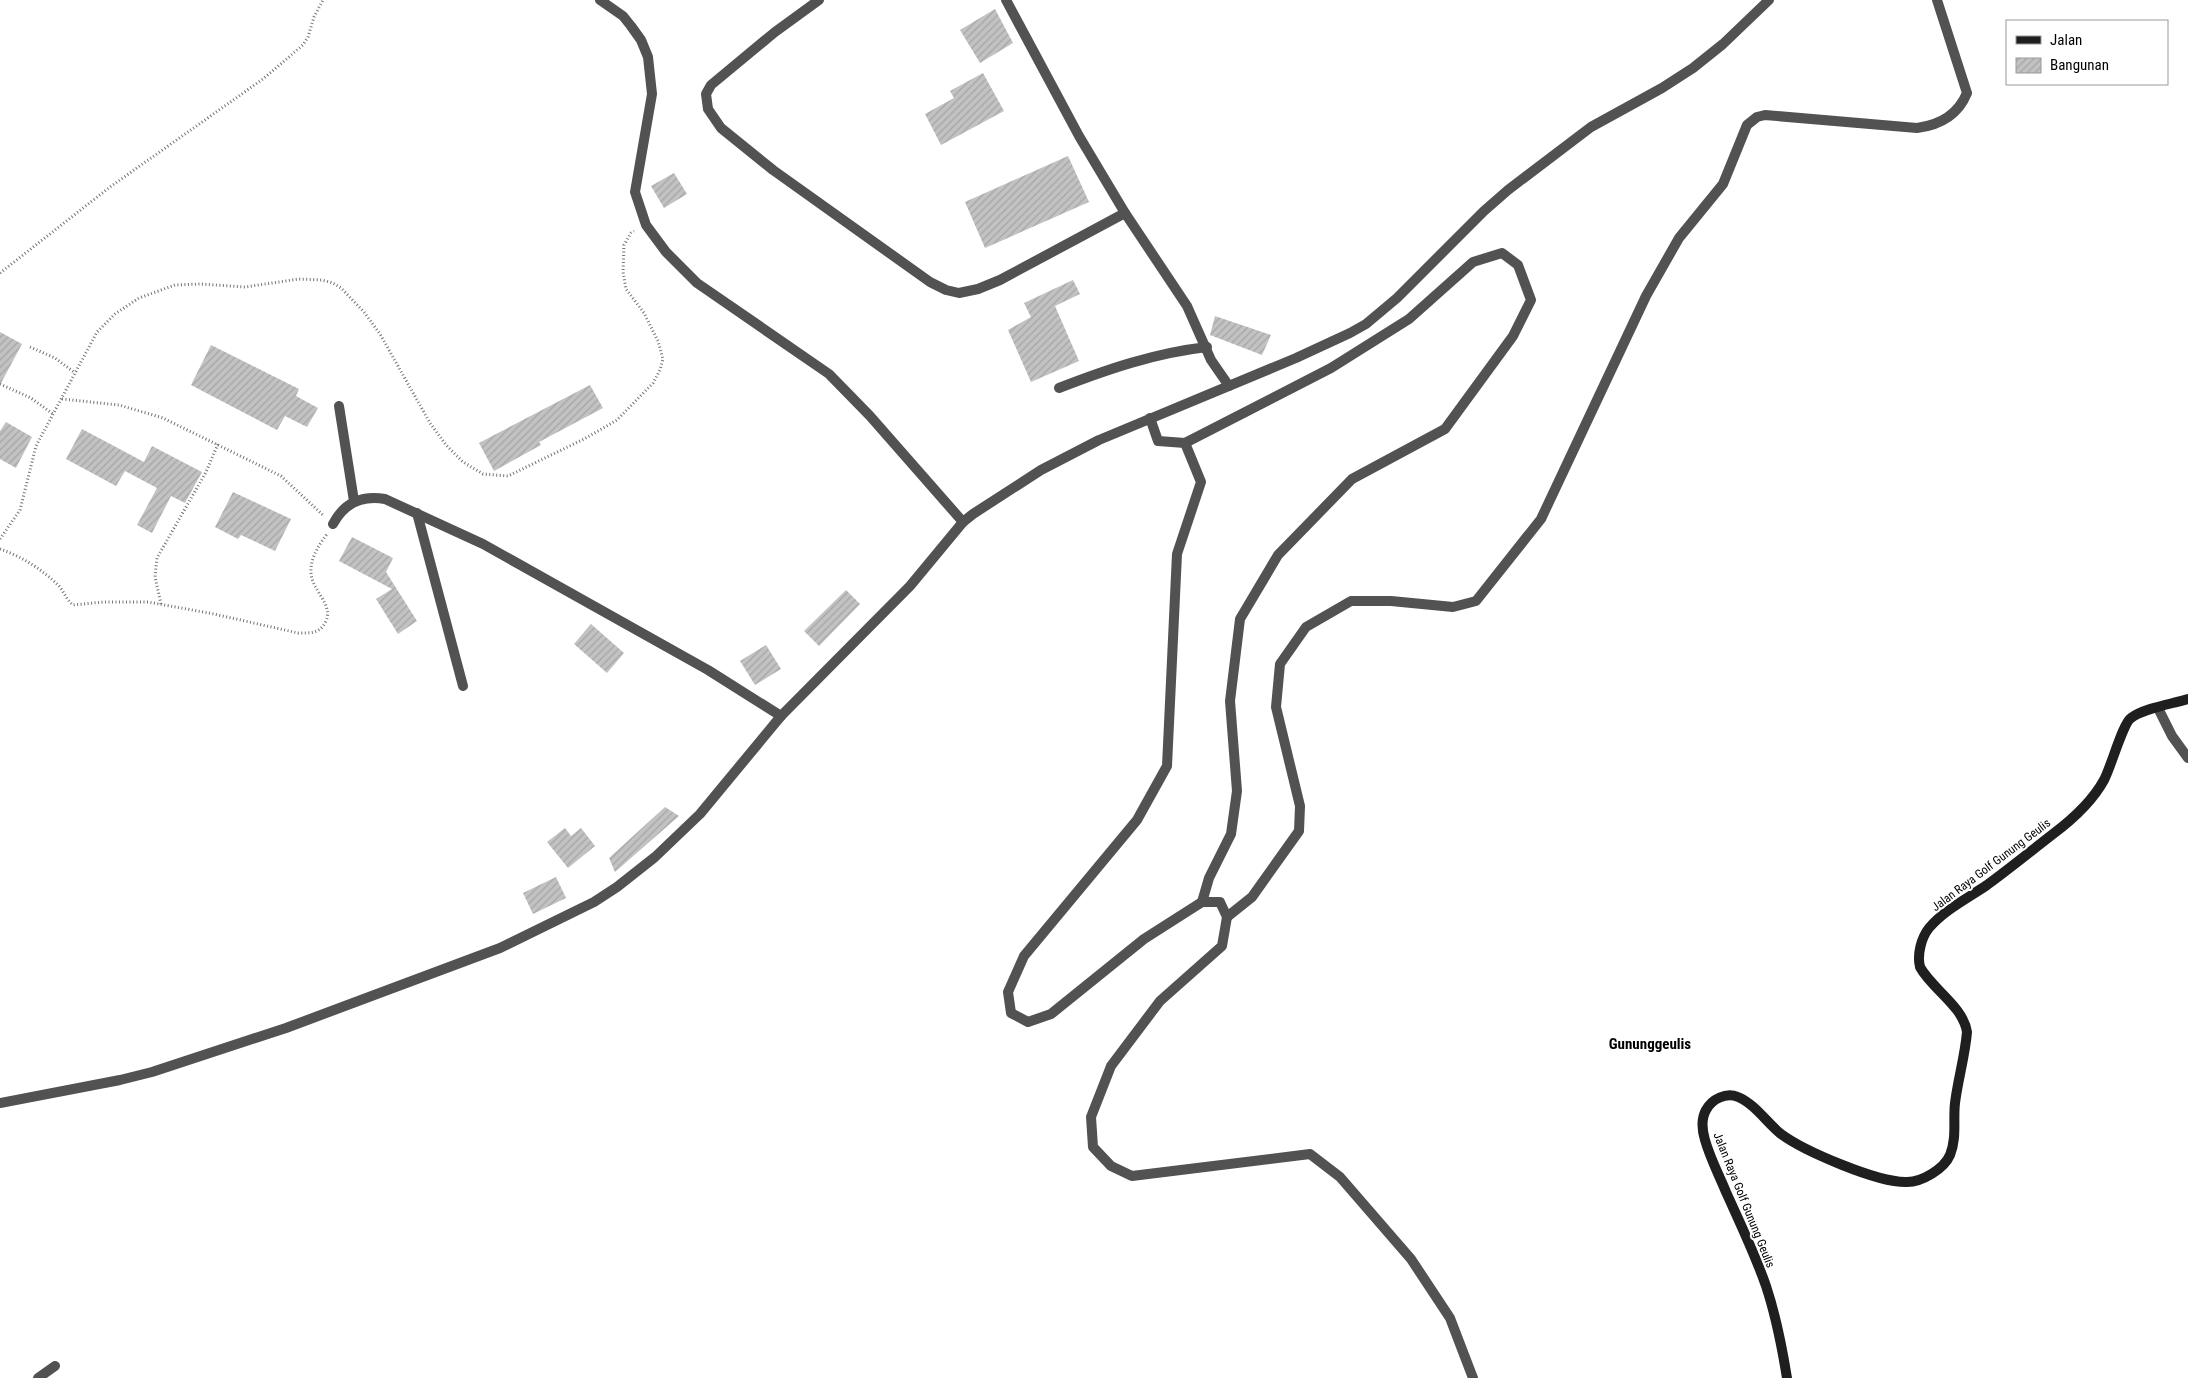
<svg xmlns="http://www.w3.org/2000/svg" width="2188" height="1378" viewBox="0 0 2188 1378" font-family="'Roboto Condensed',sans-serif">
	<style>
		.building { fill: url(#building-hatch) }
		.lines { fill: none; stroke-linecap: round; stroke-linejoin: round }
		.path { stroke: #747474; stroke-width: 3; stroke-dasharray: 1 2.5; stroke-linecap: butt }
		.lane { stroke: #525252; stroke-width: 10 }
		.street { stroke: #525252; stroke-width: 10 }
		.secondary { stroke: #1f1f1f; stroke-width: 10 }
		.labels { text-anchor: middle; stroke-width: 4; stroke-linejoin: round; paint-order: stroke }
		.street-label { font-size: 12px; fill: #000; stroke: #fff }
		.quarter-label { font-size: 15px; font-weight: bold; fill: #000; stroke: #fff }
	</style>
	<defs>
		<pattern id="building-hatch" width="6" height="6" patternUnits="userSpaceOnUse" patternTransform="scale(1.25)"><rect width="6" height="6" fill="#c2c2c2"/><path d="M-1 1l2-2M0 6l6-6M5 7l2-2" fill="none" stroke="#a5a5a5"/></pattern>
	</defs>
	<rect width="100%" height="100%" fill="#fff"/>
	<!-- building -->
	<g class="building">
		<path d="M995 9 1013 43 980 63 960 30Z"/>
		<path d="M983 73 1004 111 941 145 925 114 954 98 950 91Z"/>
		<path d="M1068 156 1089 202 985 248 965 202Z"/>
		<path d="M674 173 687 194 664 208 651 186Z"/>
		<path d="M1073 280 1080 294 1055 306 1079 361 1031 382 1008 330 1031 317 1024 303Z"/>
		<path d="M1215 316 1271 335 1262 355 1210 335Z"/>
		<path d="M0 332 22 344 0 385Z"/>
		<path d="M211 345 299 389 296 396 318 408 307 427 285 416 277 430 191 385Z"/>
		<path d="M590 385 603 408 539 442 541 445 494 471 479 443Z"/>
		<path d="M6 422 32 437 16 468 0 459V431Z"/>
		<path d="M82 429 144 462 152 446 202 472 185 503 171 496 152 533 137 525 157 488 125 471 116 486 66 459Z"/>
		<path d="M233 492 291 519 275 551 241 535 238 539 215 527Z"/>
		<path d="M352 537 393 558 386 572 417 621 398 634 376 599 392 589 339 561Z"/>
		<path d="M846 590 860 604 819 646 804 631Z"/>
		<path d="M591 624 624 653 607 673 574 644Z"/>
		<path d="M766 645 781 669 755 685 740 661Z"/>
		<path d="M665 807 679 816 615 872 609 858Z"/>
		<path d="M565 828 571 836 581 828 595 846 568 868 547 842Z"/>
		<path d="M556 877 566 898 533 914 523 893Z"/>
	</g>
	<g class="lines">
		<!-- path -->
		<g class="path">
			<path d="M0 273 110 187 263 79 303 45 308 37 314 17 323 0"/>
			<path d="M30 347 55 358 75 373"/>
			<path d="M0 384 31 398 53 414"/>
			<path d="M62 399 119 405 163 418 281 476 324 516"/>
			<path d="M0 539 20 510 36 446 97 332 115 314 139 298 175 285 200 284 245 287 299 279 322 280 333 283 341 288 364 312 380 334 430 423 446 445 463 462 483 474 508 476 584 439 617 420 653 383 660 370 663 359 658 341 644 313 626 289 623 272 624 245 631 233 634 231"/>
			<path d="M0 549C21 556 43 570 59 586 64 592 66 599 73 605L103 602H148L214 614 298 633C309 633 319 634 325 623 335 605 312 591 311 573 310 558 319 545 327 534"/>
			<path d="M161 604 155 577 157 558 206 472 218 444"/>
		</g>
		<!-- lane -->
		<g class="lane">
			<path d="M819 0 775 32 711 85 706 94 708 109 721 128 773 170 930 282 946 290 959 293 978 289 1000 280 1125 213"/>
			<path d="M1006 0 1079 136 1125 213 1187 306 1211 360 1229 386"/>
			<path d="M1059 388C1108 369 1155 353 1207 347"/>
			<path d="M339 406 354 501"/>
			<path d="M417 513 463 686"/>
			<path d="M333 524C344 503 361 495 385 499L483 544 708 670 781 716"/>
		</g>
		<!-- street -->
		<g class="street">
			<path d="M600 0 623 16 631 26 641 40 648 57 652 94 635 192 646 225 666 252 697 283 829 374 870 416 963 522"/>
			<path d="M1150 418 1158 441 1185 443 1331 368 1409 319 1473 262 1502 253 1518 265 1531 300 1513 336 1445 429 1352 479 1278 555 1240 619 1230 701 1237 791 1231 834 1209 878 1202 902"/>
			<path d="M1185 443 1201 482 1177 554 1167 766 1137 820 1024 956 1008 992 1011 1013 1028 1022 1051 1014 1144 939 1202 902H1220L1227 917 1222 946 1160 1001 1111 1066 1091 1117 1093 1147 1111 1166 1132 1176 1310 1154 1340 1177 1411 1259 1450 1318 1473 1378"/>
			<path d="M2158 708 2172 736 2188 758"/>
			<path d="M1227 917 1252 897 1299 831 1300 806 1276 707 1280 664 1306 627 1351 601H1391L1453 607 1476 601 1541 519 1646 296 1679 238 1723 184 1747 125 1757 117 1765 115 1917 128C1940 125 1958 115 1967 93L1937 0"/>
			<path d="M0 1103 120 1080 152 1072 286 1028 500 948 594 902 617 887 655 857 700 814 781 716 910 586 963 522 973 514 1041 470 1099 440 1296 358 1350 333 1366 324 1397 298 1484 211 1508 190 1591 127 1662 88 1693 68 1723 44 1769 0"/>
			<path d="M38 1378 55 1366"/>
		</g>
		<!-- secondary -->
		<path class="secondary" d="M1787 1378C1782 1347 1776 1316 1766 1286 1755 1254 1740 1223 1726 1192 1719 1175 1710 1158 1705 1140 1702 1130 1701 1119 1706 1110 1712 1099 1726 1092 1738 1097 1755 1104 1767 1123 1781 1134 1804 1151 1878 1183 1907 1182 1922 1182 1944 1169 1950 1155 1957 1138 1953 1120 1955 1103 1958 1079 1965 1056 1967 1032 1963 1006 1932 989 1920 967 1917 955 1921 938 1929 928 1944 910 1968 898 1987 885 2009 869 2031 851 2053 834 2073 819 2092 802 2104 780 2111 767 2123 723 2131 718 2144 708 2172 704 2188 699"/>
	</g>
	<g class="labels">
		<!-- street labels -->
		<g class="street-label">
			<text transform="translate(1991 865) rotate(-37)" y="4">Jalan Raya Golf Gunung Geulis</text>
			<text transform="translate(1744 1200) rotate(68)" y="4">Jalan Raya Golf Gunung Geulis</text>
		</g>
		<!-- quarter labels -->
		<g class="quarter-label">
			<text x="1650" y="1049">Gununggeulis</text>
		</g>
	</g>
	<!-- legend -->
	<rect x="2006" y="20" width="162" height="65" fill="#ffffff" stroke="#999999"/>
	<rect x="2016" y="36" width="25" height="8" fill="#1f1f1f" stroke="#999999"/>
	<text x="2050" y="45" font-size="15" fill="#000000">Jalan</text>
	<rect x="2016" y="58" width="25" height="15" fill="url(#building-hatch)" stroke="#999999"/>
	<text x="2050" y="70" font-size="15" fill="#000000">Bangunan</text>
</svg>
